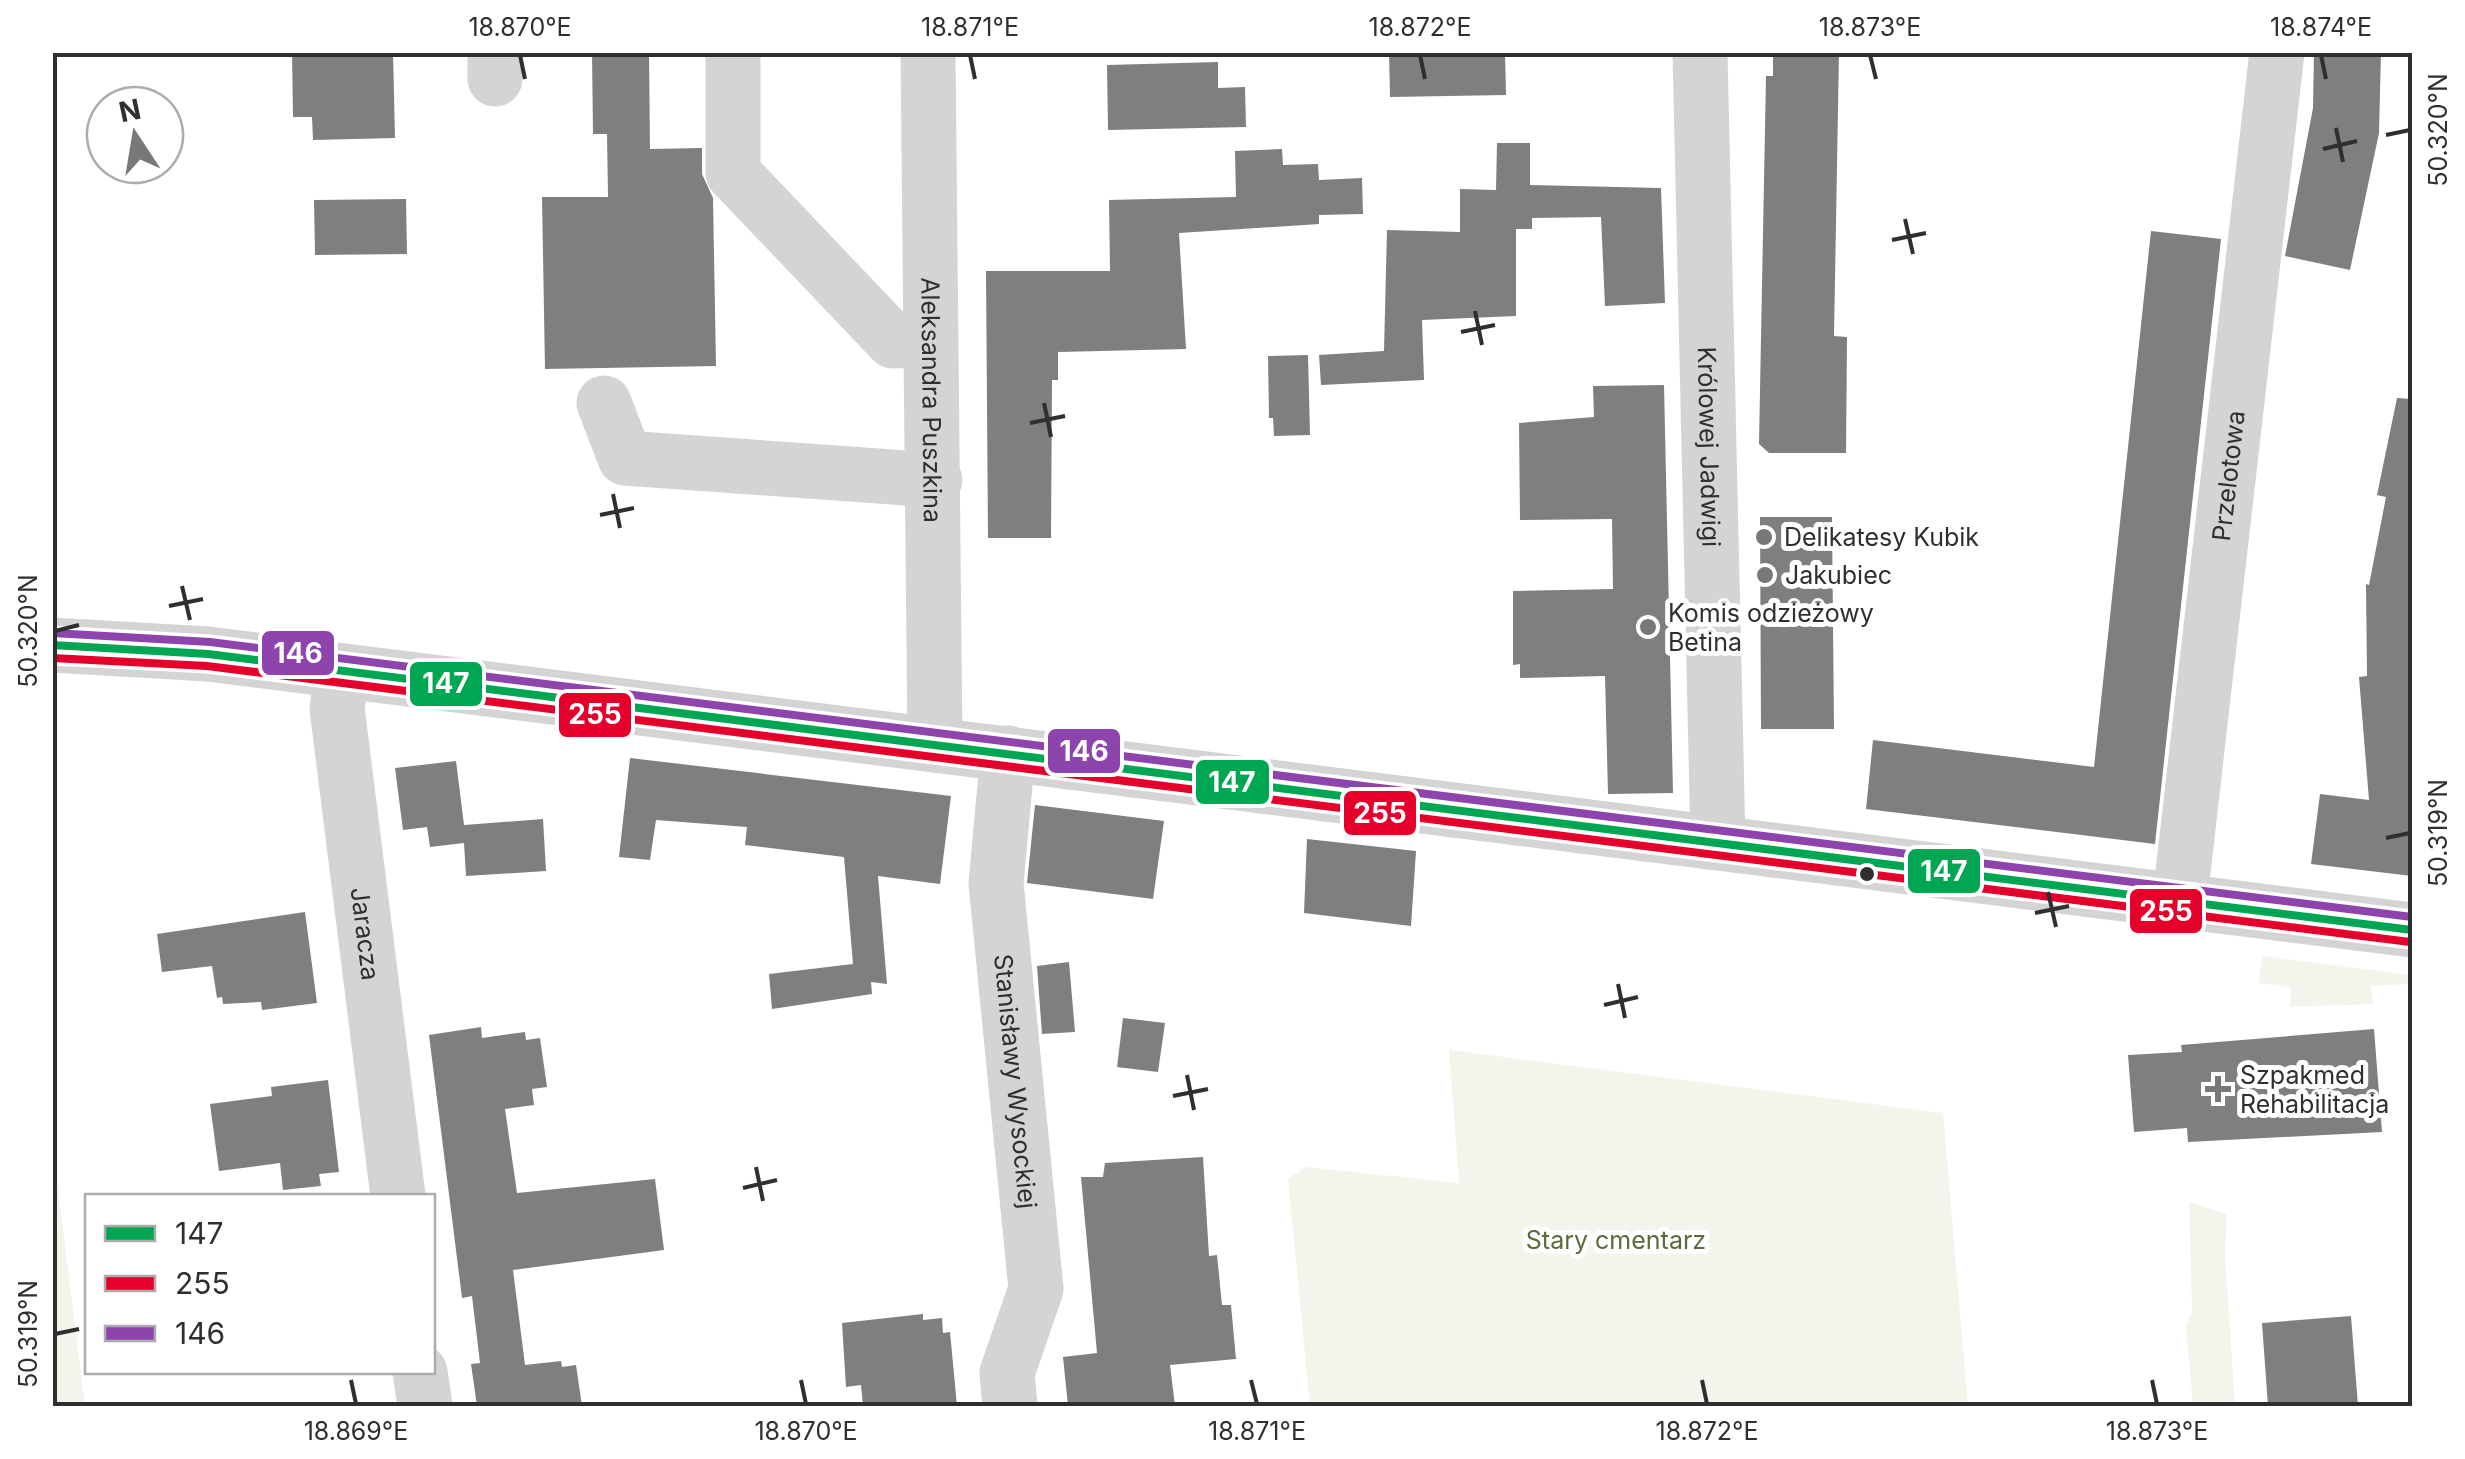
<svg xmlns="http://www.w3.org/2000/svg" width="2465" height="1459" viewBox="0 0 2465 1459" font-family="Inter,sans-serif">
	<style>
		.green { fill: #f2f5ec }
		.building { fill: #7f7f7f }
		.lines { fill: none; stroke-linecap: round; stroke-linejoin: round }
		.minor { stroke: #d4d4d4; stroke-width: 55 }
		.bus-1-casing { stroke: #fff; stroke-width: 15 }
		.bus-2-casing { stroke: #fff; stroke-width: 15 }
		.bus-3-casing { stroke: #fff; stroke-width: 15 }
		.bus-1 { stroke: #00a651; stroke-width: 8 }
		.bus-2 { stroke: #e4002b; stroke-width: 8 }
		.bus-3 { stroke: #8e44ad; stroke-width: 8 }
		.ticks { fill: none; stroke: #2f2f2f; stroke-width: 4 }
		.poi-dot { fill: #787878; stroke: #fff; stroke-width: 4 }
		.bus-dot { fill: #2f2f2f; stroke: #fff; stroke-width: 4 }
		.labels { text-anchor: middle; stroke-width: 10; stroke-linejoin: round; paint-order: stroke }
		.street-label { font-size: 25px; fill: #2f2f2f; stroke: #fff }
		.poi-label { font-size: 25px; fill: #2f2f2f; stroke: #fff; text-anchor: start }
		.park-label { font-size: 25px; fill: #5a6c3a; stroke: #fff }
		.line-badge { stroke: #fff; stroke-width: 4 }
		.badge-label { font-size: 28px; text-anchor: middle; font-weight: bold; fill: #fff }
		.neatline { fill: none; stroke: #2f2f2f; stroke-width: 4 }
		.ticks-label { font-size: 25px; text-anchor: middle; fill: #2f2f2f }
	</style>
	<rect width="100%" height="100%" fill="#fff"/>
	<!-- green -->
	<g class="green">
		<path d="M2262 956 2412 975V984L2371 986 2373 1004 2290 1007 2291 987 2259 983Z"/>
		<path d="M1449 1050 1943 1113 1968 1406H1310L1288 1179 1306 1167 1459 1183Z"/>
		<path d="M53 1150 85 1406H53Z"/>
		<path d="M2189 1202 2227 1214 2225 1256 2235 1406H2193L2186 1326 2192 1311Z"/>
	</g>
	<!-- building -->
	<g class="building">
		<path d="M292 52H393L395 138 313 140 312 117H293Z"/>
		<path d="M592 52H649L650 149 702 148V174L713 198 716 366 545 369 542 197H608L607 134H593Z"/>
		<path d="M1389 52H1505L1506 95 1390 97Z"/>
		<path d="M1773 52H1839L1834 336 1847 337 1846 453H1769L1759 444 1766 76H1773Z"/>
		<path d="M2314 52H2381L2379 133 2350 270 2285 256 2313 108Z"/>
		<path d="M1218 62V88L1245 87 1246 127 1108 130 1107 65Z"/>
		<path d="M1497 143H1530V185L1661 188 1665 303 1605 306 1601 217 1532 218V229H1516V316L1422 320 1424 380 1321 385 1319 355 1384 351 1387 230 1460 232V189L1496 190Z"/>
		<path d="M1282 149 1283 165 1318 164 1319 180 1362 178 1363 214 1319 215V224L1179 233 1186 349 1058 352V380H1052L1051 538H988L986 271H1110L1109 200 1236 197 1235 151Z"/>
		<path d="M406 199 407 254 315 255 314 200Z"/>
		<path d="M2151 231 2221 239 2155 844 1866 809 1873 740 2094 767Z"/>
		<path d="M1308 355 1310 435 1274 436 1273 418H1269L1268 356Z"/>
		<path d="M1664 385 1673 793 1608 794 1605 676 1520 678V664L1513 665V591L1613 589 1612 519 1520 520 1519 423 1594 417 1593 386Z"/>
		<path d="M2397 398 2412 399V876L2311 864 2320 794 2369 800 2359 677 2367 676 2366 584 2369 585 2386 497 2377 495Z"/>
		<path d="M1760 517H1832L1834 729H1761Z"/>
		<path d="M630 758 951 796 940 884 878 876 887 984 871 982 872 994 772 1009 769 974 853 964 844 857 745 845 747 827 656 820 650 860 619 857Z"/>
		<path d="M456 761 464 825 543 819 546 871 466 876 464 843 430 847 427 827 403 830 395 768Z"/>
		<path d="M1035 805 1164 821 1153 899 1027 883Z"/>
		<path d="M1307 839 1416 851 1411 926 1304 913Z"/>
		<path d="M305 912 317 1003 262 1010 261 1002 223 1004 222 997 217 998 212 966 162 972 157 934Z"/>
		<path d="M1069 962 1075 1032 1042 1034 1037 966Z"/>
		<path d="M1123 1018 1165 1023 1158 1072 1117 1067Z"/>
		<path d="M481 1027 482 1038 525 1032 526 1040 540 1038 547 1087 532 1089 534 1105 505 1109 517 1193 655 1179 664 1250 513 1270 525 1365 561 1361 562 1367 576 1365 582 1406H477L471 1364 480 1363 472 1296 462 1298 429 1035Z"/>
		<path d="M2374 1029 2382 1132 2188 1142 2187 1128 2134 1132 2128 1055 2182 1052 2181 1045Z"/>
		<path d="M328 1080 339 1172 319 1174 321 1186 283 1190 280 1163 219 1171 210 1104 272 1096 271 1087Z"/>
		<path d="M1203 1157 1209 1256 1217 1255 1222 1305H1231L1236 1359 1170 1365 1175 1406H1068L1063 1357 1097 1353 1081 1177H1103L1105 1163Z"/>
		<path d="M923 1314V1320L942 1318 943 1333 950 1332 957 1406H863L861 1385 846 1387 842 1323Z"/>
		<path d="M2351 1316 2358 1406H2268L2262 1323Z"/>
	</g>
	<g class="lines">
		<!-- minor -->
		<g class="minor">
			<path d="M733 52V173L893 341 930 340"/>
			<path id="s1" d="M928 52 935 745"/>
			<path id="s2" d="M1700 52 1718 842"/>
			<path d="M495 79V52"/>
			<path d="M604 403 625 458 935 480"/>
			<path d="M52 645 208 654 2412 930"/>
			<path id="s3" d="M343 671 337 708 398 1196"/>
			<path id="s4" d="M1008 753 996 883 1036 1289 1007 1373 1010 1406"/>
			<path id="s5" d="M2180 898 2277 52"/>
			<path d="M420 1372 425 1406"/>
		</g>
		<defs>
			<path id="bus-1" d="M52 645 208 654 2412 930"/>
			<path id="bus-2" d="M52 658 207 666 2410 942"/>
			<path id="bus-3" d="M53 633 210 642 2412 917"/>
		</defs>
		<!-- bus-1 casing -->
		<use href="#bus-1" class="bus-1-casing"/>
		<!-- bus-2 casing -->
		<use href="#bus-2" class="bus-2-casing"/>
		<!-- bus-3 casing -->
		<use href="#bus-3" class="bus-3-casing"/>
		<!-- bus-1 -->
		<use href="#bus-1" class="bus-1"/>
		<!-- bus-2 -->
		<use href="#bus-2" class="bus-2"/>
		<!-- bus-3 -->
		<use href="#bus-3" class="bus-3"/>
	</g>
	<!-- ticks -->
	<path class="ticks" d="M520 55 525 79M970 55 975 79M1420 55 1425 79M1870 55 1876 79M2321 55 2326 79M2336 128 2343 162M2386 135 2410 130M2323 149 2357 141M1905 219 1913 254M1892 240 1926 233M1475 311 1482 345M1461 332 1495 325M1044 403 1051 437M1030 423 1065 416M613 494 620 528M600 515 634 508M182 586 190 620M169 606 203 599M55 631 79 625M2386 838 2410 833M2048 892 2056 927M2035 913 2069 906M1618 984 1625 1018M1604 1005 1638 997M1187 1075 1194 1110M1173 1096 1208 1089M756 1167 763 1201M743 1188 777 1180M55 1334 79 1329M351 1380 356 1404M801 1380 806 1404M1251 1380 1257 1404M1702 1380 1707 1404M2152 1380 2157 1404"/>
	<!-- markers -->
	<g class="poi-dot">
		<circle cx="1764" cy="537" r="10"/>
		<circle cx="1765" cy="575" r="10"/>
		<circle cx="1648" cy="627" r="10"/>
		<path d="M2213 1074h10v10h10v10h-10v10h-10v-10h-10v-10h10z"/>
	</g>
	<circle class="bus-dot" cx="1867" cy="874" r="9"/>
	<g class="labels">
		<!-- street labels -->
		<g class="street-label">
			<text dy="9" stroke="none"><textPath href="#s1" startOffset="348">Aleksandra Puszkina</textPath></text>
			<text dy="9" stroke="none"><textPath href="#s2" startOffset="395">Królowej Jadwigi</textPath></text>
			<text dy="9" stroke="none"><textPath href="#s5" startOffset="425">Przelotowa</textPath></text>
			<text dy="9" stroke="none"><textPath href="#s3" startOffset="265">Jaracza</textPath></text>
			<text dy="9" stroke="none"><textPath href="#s4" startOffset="330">Stanisławy Wysockiej</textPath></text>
		</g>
		<!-- poi labels -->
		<g class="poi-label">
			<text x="1784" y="546">Delikatesy Kubik</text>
			<text x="1785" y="584">Jakubiec</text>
			<text x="1668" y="622">Komis odzieżowy<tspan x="1668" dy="29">Betina</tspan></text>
			<text x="2240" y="1084">Szpakmed<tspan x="2240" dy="29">Rehabilitacja</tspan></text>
		</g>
		<!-- park labels -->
		<g class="park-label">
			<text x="1616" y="1249">Stary cmentarz</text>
		</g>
	</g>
	<g class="line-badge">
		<rect x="260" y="629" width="76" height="48" rx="10" fill="#8e44ad"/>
		<rect x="408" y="660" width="76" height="48" rx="10" fill="#00a651"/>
		<rect x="557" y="691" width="76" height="48" rx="10" fill="#e4002b"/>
		<rect x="1046" y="727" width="76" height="48" rx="10" fill="#8e44ad"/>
		<rect x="1194" y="758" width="77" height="48" rx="10" fill="#00a651"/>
		<rect x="1342" y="789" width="76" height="48" rx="10" fill="#e4002b"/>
		<rect x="1906" y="847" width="76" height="48" rx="10" fill="#00a651"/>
		<rect x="2128" y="887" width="76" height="48" rx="10" fill="#e4002b"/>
	</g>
	<g class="badge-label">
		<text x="298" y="663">146</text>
		<text x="446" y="693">147</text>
		<text x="595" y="724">255</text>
		<text x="1084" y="761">146</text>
		<text x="1232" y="792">147</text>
		<text x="1380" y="823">255</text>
		<text x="1944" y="881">147</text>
		<text x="2166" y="921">255</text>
	</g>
	<!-- border -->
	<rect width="2465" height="1459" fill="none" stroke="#ffffff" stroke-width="110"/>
	<!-- legend -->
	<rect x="85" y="1194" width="350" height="180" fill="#ffffff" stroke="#acacac" stroke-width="2.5"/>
	<rect x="105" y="1226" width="50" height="15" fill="#00a651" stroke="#acacac" stroke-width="2.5"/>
	<text x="175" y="1244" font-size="30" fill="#2f2f2f">147</text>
	<rect x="105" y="1276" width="50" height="15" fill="#e4002b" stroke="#acacac" stroke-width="2.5"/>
	<text x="175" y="1294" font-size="30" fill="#2f2f2f">255</text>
	<rect x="105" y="1326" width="50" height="15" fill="#8e44ad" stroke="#acacac" stroke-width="2.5"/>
	<text x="175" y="1344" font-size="30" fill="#2f2f2f">146</text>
	<!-- north arrow -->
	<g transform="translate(135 135) rotate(348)"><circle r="48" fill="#ffffff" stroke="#acacac" stroke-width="2.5"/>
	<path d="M0-8L18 38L0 25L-18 38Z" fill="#787878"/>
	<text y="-15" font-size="28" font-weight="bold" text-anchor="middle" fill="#2f2f2f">N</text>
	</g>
	<rect x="55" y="55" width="2355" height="1349" class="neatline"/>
	<g class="ticks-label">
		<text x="520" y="36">18.870°E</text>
		<text x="970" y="36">18.871°E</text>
		<text x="1420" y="36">18.872°E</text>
		<text x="1870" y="36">18.873°E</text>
		<text x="2321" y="36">18.874°E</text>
		<text transform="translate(2438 130) rotate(-90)" y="9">50.320°N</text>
		<text transform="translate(28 631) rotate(-90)" y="9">50.320°N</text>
		<text transform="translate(2438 833) rotate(-90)" y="9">50.319°N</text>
		<text transform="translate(28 1334) rotate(-90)" y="9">50.319°N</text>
		<text x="356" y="1440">18.869°E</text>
		<text x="806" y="1440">18.870°E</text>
		<text x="1257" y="1440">18.871°E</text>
		<text x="1707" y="1440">18.872°E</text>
		<text x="2157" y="1440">18.873°E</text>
	</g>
</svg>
